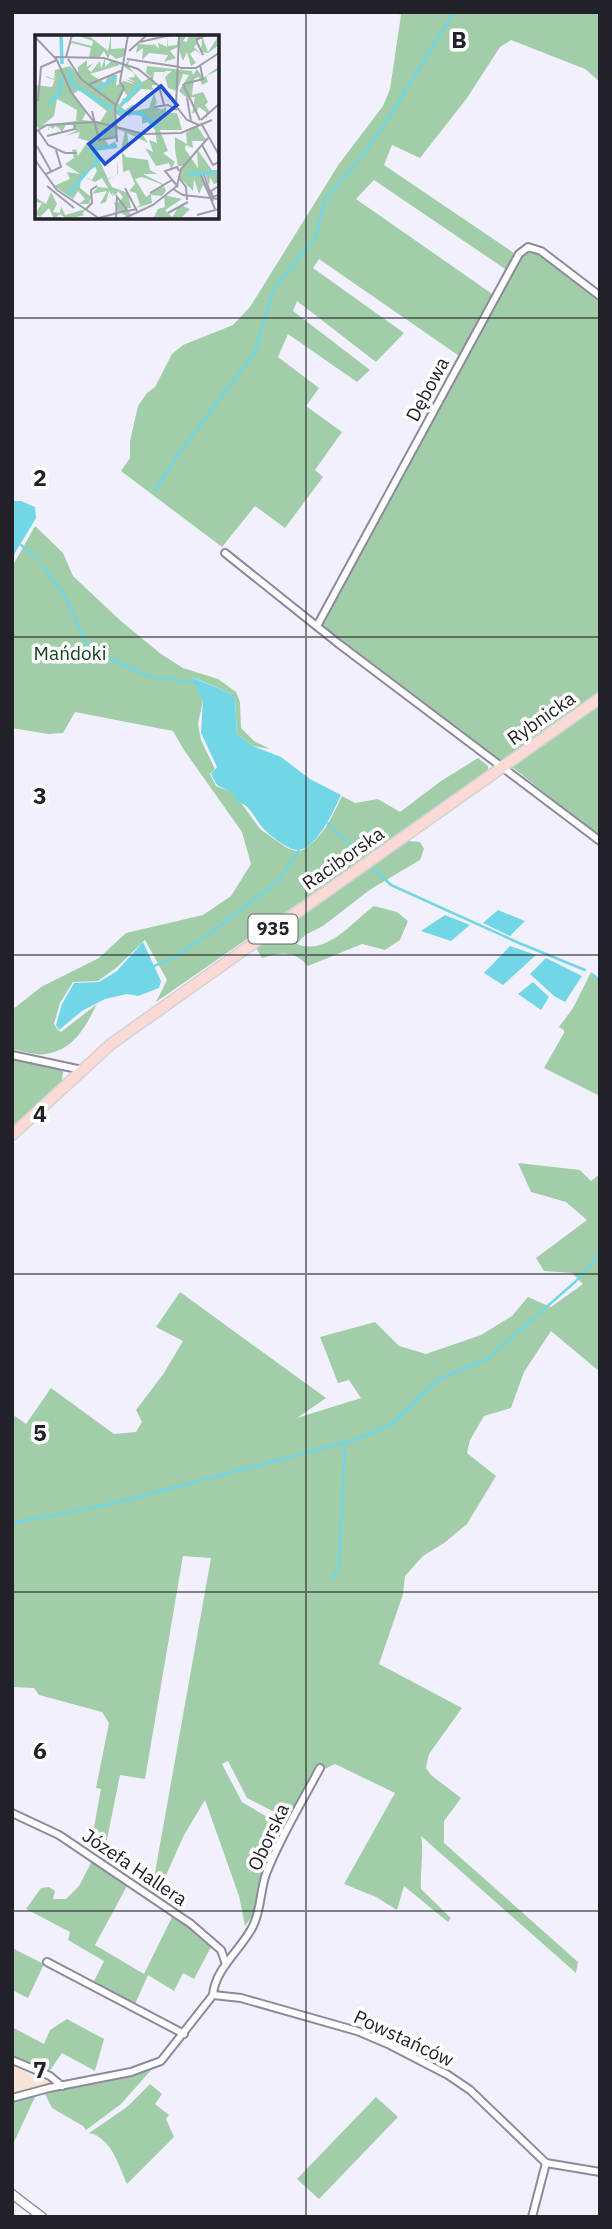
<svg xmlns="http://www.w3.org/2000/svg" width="612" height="2229" viewBox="0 0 612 2229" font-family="'IBM Plex Sans',sans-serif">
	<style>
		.industrial { fill: #f8e4d5 }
		.green { fill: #a1cea8; fill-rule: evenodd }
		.water { fill: #71d7e6 }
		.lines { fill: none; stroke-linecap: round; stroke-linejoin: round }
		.stream { stroke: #71d7e6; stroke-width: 2.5 }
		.minor-casing { stroke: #8e899e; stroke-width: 10 }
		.tertiary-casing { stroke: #8e899e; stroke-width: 11 }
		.primary-casing { stroke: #d3d2d4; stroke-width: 13 }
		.minor { stroke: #fff; stroke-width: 6 }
		.tertiary { stroke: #fff; stroke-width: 8 }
		.primary { stroke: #fbdad6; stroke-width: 10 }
		.grid { fill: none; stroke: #222028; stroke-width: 2; stroke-opacity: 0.55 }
		.labels { text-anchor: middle; stroke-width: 7; stroke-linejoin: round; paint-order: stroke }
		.shield { fill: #fff; stroke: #646368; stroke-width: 2 }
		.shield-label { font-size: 18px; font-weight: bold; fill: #222028 }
		.street-label { font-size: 19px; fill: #222028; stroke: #fff }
		.park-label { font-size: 19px; fill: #13411f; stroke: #fff }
		.inset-river { fill: none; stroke: #71d7e6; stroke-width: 3.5 }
		.inset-road { fill: none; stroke: #9f9da8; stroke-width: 2 }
		.view { fill: #1d4ed8; fill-opacity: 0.15; stroke: #1d4ed8; stroke-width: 3.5 }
		.inset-edge { fill: none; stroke: #222028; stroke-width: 3.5 }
		.grid-label { font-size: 23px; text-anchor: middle; font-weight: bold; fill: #222028; stroke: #fff; stroke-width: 7; stroke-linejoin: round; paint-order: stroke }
	</style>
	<rect width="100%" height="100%" fill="#f3f0fe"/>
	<!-- industrial -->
	<path class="industrial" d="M12 2064 34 2077H48L59 2082 12 2094Z"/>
	<!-- green -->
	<g class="green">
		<path d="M394 12H600V82L585 69 511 40 500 47 467 98 420 158 392 145 384 165 520 257 526 253H536L600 301V694L503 763 321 628 465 360 319 259 313 268 404 333 376 362 297 301 293 311 370 370 357 382 288 334 278 357 319 388 306 406 342 432 315 470 323 477 285 528 255 506 222 547 121 471 130 458V441L138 406 147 393 155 387 172 354 183 345 233 325 250 307 339 164 383 106 390 89 401 15ZM374 180 511 273 498 298 356 199Z"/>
		<path d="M35 526 63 553 73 576 122 622 161 654 183 668 218 679 236 692 240 702 241 728 254 741 270 749 253 746 237 734 235 698 225 691 192 677 203 700 198 724 201 740 215 769 210 774 216 786 234 793 260 829 287 848 299 852C322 840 331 819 342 796L355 803 378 799 400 812 441 781 478 758 488 766V772L156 1002 167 980 145 940 116 968 98 981 73 982 60 1003 54 1024 58 1030 61 1032 97 1004C85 1027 75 1049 46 1054 37 1056 22 1051 12 1049V1010L41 987 99 958 126 933 203 915 231 896 251 864 242 832 184 750 173 731 75 712 63 733 48 734 12 728V567Z"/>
		<path d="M600 705V837L512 767Z"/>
		<path d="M399 840 420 842 424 849 420 860 371 889 323 926 305 935 297 944C327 956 352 922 374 906L397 912 408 921 400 940 385 950 362 944 308 966C293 950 282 952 262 958L253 943Z"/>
		<path d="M591 972 600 979V1096L544 1068 564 1033V1030L559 1027 573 1008Z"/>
		<path d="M12 1058 63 1071 62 1082 12 1129Z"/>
		<path d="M518 1163 580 1170 591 1181 600 1174V1372L551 1331 524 1372 511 1408 484 1416 470 1440 467 1453 496 1476 467 1524 444 1543 423 1556 405 1576 403 1594 379 1664 462 1708 429 1754 426 1768 431 1775 461 1798 444 1821V1843L578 1962 576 1973 421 1836C424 1852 420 1871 421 1889L451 1918 448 1922 404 1886 397 1910 376 1897 344 1884 395 1793 335 1764 325 1769 319 1766 290 1820 247 1798 228 1761 222 1764 242 1802 284 1827 260 1877 253 1915 245 1926 239 1896 205 1800 184 1835 156 1898 151 1895 211 1558 183 1556 145 1779 120 1775 104 1854 90 1849 101 1789 96 1788 109 1723 102 1712 39 1695 34 1688 12 1687V1414L26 1424 51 1388 114 1434 136 1432 142 1422 136 1410 164 1373 183 1341 156 1327 180 1292 326 1398 297 1418 361 1398 349 1380 338 1383 320 1337 375 1322 399 1346 426 1354 481 1335 512 1316 528 1297 551 1307 583 1284 572 1273 544 1271 536 1258 587 1220 566 1202 531 1192Z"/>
		<path d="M92 1861 128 1884 95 1945 144 1974 173 1915 212 1945 194 1979 183 1973 174 1991 148 1975 135 2004 93 1983 104 1961 68 1940 70 1932 26 1909 41 1888 49 1887 55 1891 53 1899H66L79 1886Z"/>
		<path d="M12 1948 44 1964 28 1998 12 1990Z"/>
		<path d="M67 2019 104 2039 95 2071 62 2053 49 2072 27 2066 12 2057V2027L44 2044 50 2030Z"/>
		<path d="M152 2069 121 2104 86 2130 83 2126 52 2108 45 2094Z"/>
		<path d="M150 2084 162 2094 155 2104 169 2115 166 2119 174 2137 127 2184C119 2166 111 2137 89 2133L127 2107Z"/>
		<path d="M43 2092 35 2097 14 2142 12 2141V2101Z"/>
		<path d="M376 2097 398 2117 319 2199 297 2179Z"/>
	</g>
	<!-- water -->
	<g class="water">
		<path d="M12 501H21L35 507 36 518 12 558Z"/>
		<path d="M191 677 225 691 235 698 237 734 253 746 281 757 310 779 341 795C334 810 317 849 298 850 291 850 284 845 278 841 273 837 266 832 262 827 253 816 250 804 235 801L234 794 217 785 211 774 217 767 201 733 203 700Z"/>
		<path d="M498 910 525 921 510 936 483 923Z"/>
		<path d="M445 915 470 925 451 941 421 931Z"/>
		<path d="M143 942 161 981 159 988 138 996 127 994 105 999 82 1011 59 1030 56 1025 62 1004 74 983 99 982 117 971Z"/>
		<path d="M510 946 536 955 503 985 484 973Z"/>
		<path d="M546 958 582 976 565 1002 554 996 530 974Z"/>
		<path d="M533 982 549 997 541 1010 518 994Z"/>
	</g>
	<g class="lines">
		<!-- stream -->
		<g class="stream">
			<path d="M155 491 177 456 255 352 273 290 316 236 325 200 363 155 390 116 454 12"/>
			<path d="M21 545 37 558"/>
			<path d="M42 565 65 596 89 649 151 677 193 682"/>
			<path d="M328 823 363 857"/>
			<path d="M372 867 391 885 519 943 585 970"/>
			<path d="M154 966 171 959 212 932 279 880 299 850"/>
			<path d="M593 975 600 980"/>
			<path d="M12 1523 115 1503 358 1439 390 1425 439 1379 487 1359 575 1282 600 1254"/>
			<path d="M332 1579 339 1565 345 1444"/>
		</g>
		<defs>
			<g id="minor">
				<path d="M225 553 339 644 600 841"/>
				<path d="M317 626 519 254 528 247 541 251 600 296"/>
				<path d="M12 1055 82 1070"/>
				<path d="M12 1813 59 1835 191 1924 221 1950 226 1964"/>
				<path d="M47 1962 184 2034"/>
				<path d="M213 1995 241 1998 357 2031 390 2045 448 2075 470 2090 546 2163 600 2172"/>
				<path d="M12 2060 50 2076 62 2086"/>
				<path d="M12 2098 49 2088 131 2072 161 2061 213 1995C215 1968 242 1949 253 1926 261 1910 260 1891 266 1874 280 1837 302 1802 320 1768"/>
				<path d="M532 2217 546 2163"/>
			</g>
			<path id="tertiary" d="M12 2194 42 2217"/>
			<path id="primary" d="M12 1135 111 1044 600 698"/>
		</defs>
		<!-- minor casing -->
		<use href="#minor" class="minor-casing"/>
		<!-- tertiary casing -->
		<use href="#tertiary" class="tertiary-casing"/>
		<!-- primary casing -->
		<use href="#primary" class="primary-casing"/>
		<!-- minor -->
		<use href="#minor" class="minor"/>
		<!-- tertiary -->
		<use href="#tertiary" class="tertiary"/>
		<!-- primary -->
		<use href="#primary" class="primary"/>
	</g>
	<!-- grid -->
	<path class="grid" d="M306 12V2217M12 318H600M12 637H600M12 955H600M12 1274H600M12 1592H600M12 1911H600"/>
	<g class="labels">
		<!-- shield labels -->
		<rect class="shield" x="248.5" y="914.5" width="49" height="29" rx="5"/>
		<g class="shield-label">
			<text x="273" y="935">935</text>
		</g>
		<!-- street labels -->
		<g class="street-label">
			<text transform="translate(427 389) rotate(-62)" y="7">Dębowa</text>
			<text transform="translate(541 718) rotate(-35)" y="7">Rybnicka</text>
			<text transform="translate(343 858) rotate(-35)" y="7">Raciborska</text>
			<text transform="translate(268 1837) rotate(-65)" y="7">Oborska</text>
			<text transform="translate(135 1867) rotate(34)" y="7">Józefa Hallera</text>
			<text transform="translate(404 2038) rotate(25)" y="7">Powstańców</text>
		</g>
		<!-- park labels -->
		<g class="park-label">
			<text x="70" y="660">Mańdoki</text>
		</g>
	</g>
	<!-- overview -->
	<g transform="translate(35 35)">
		<rect width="184" height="184" fill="#f3f0fe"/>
		<path d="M41 0H53L73 16 76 0V14L91 13 90 21 81 24 75 19 73 24 69 16 64 23 54 22 56 13 37 8 34 12 37 6 57 11 58 6ZM145 0H152L148 6 152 7 154 0 167 1 173 17 184 0V10L173 18 166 17 167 4H159L162 9 159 12 167 20 160 15 155 19 161 28 156 31 152 17 148 26 143 12 135 16 141 23 129 27 133 20 114 18 107 25 108 13 101 18 103 9 118 10 119 15 118 8 124 14 123 8 132 12 133 1V11L142 10ZM70 23V32L77 25 85 30 55 39 70 48 73 40H82L81 51 88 46 100 49 89 44 100 47 93 43 100 42 99 38 89 32 94 24 93 31 107 47 116 42 111 38 112 31 157 36 158 40 162 34 168 43 182 33 184 35 171 41 173 47 167 50 164 42 159 44 157 60 168 57 173 67 170 70 174 76 171 84V77L164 72 162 76 157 79 160 62 152 63 144 56 154 40 148 39 142 56 133 53 130 42 137 36H130L126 45 129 37H119L118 47 126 50H117L118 55 106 54 92 68 86 64 94 63 88 55 83 69 90 75 99 69V76L114 73 119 58 122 68 118 72 127 74 115 82 131 72V78H142L147 95H125L133 116 128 118 140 127 136 134 134 128 121 131 110 113 118 117 114 105 122 108 120 95 113 87 107 89V82L98 77 94 82 91 77 89 84 81 79 82 93 107 99 113 108 92 98 94 112 86 114 90 97 82 94V102L70 105 74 110 80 106 82 113 60 116 73 144 82 140V125L83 139 73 145 77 152 93 158 96 173H90L97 180 93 182 84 177 78 167 82 169 88 162 83 156 80 161 77 157 78 162 74 156 71 167 65 169 72 156 57 159 63 152 73 153 67 143 60 147 48 142 57 145 62 136 60 132 46 141 45 153 56 162 54 169H44L50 164 43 156 38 164 19 151 35 144 32 137 45 139 30 129 39 123 37 115 41 114 43 121 53 106 43 103 45 97 30 101 41 96 39 90H31L27 97 22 91 23 98 21 90 18 94 13 90 14 95H13V90L5 94 0 90V50L17 52 22 38 19 45 11 42V41L19 44 20 35 35 31 43 40V32L52 25V32L58 28 53 34 56 37 65 26 66 34ZM44 55 72 76 65 87 47 85 51 78 38 59ZM22 64 42 75 41 86 8 90 19 81ZM162 91 172 106H157L158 113 151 110 150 114 163 133 162 114 177 135H184L183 148 179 149 175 142 174 151 170 138 165 139 173 158 168 150 164 159 159 144 158 156 144 142 148 131H143L140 115V102L152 109 151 98ZM87 117 91 122 113 125 115 135 122 139H108L128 149 131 156 127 161 116 160 117 168 101 173 105 170 101 158 94 156 100 149 94 135 88 137ZM107 142 126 149 129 154 126 151 111 162 100 144ZM16 157 22 169 18 177 25 178 26 171 30 180 51 174 47 179 50 180 32 184 25 179 19 184 14 173 5 182 0 179 7 168 0 167V162L11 169ZM129 160 147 164 130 175 137 182 145 170 155 174 145 184H118L123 174 130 172Z" fill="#a1cea8" fill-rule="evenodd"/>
		<path class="inset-river" d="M26 0 27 29M34 35 37 49 76 74M62 55 81 42M14 69 24 59 27 43M85 71 107 48M81 76 106 79 122 93M56 132 63 126 57 114 82 111M152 140 184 137M33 160 54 134"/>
		<path class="inset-road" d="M144 0 141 71 152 85 164 90M0 2 22 25 36 57 59 87M105 7 136 0M94 16 112 0M168 20 161 5 171 0M20 22 69 23 103 34 124 51 129 70M31 22 37 0M33 24 46 44 81 70M92 24 145 32M145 33H161L184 18M55 49 88 35M148 49 165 85M149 49 168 44 165 30M152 63 156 86M3 66 6 32 22 25M119 72 133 70 142 75M57 76 64 105 82 102M166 85 184 69M166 88 184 120M3 95 13 110 30 118H41M0 97 12 90 61 87 109 99 146 98 177 85M12 101 40 94 39 90M82 107 80 72 89 53 85 47 93 0M167 110 178 130 184 127M2 111 16 136M0 125 22 155 65 184M11 139 26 132 21 115M166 140 180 174M169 140 178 166M144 143 151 152 152 165M12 151 39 173M143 152 130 136 142 132 144 136M90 153 102 176M138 154 148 160 184 164M115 158 137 145M183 160 178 162 176 156 184 151M51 174 57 168 56 155 62 151M133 178 153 167M162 180 184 174M64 183 93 175M81 184 82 162 93 176 102 174M88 184 118 170 142 151 146 134 173 103"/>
		<path class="view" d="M126 51 142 70 70 129 54 109Z"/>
		<rect width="184" height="184" class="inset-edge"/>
	</g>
	<g class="grid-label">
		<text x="459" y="48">B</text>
		<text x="40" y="486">2</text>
		<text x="40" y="804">3</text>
		<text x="40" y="1122">4</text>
		<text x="40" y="1441">5</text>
		<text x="40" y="1759">6</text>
		<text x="40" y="2078">7</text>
	</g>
	<!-- border -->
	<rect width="612" height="2229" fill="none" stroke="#222028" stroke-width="28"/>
</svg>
